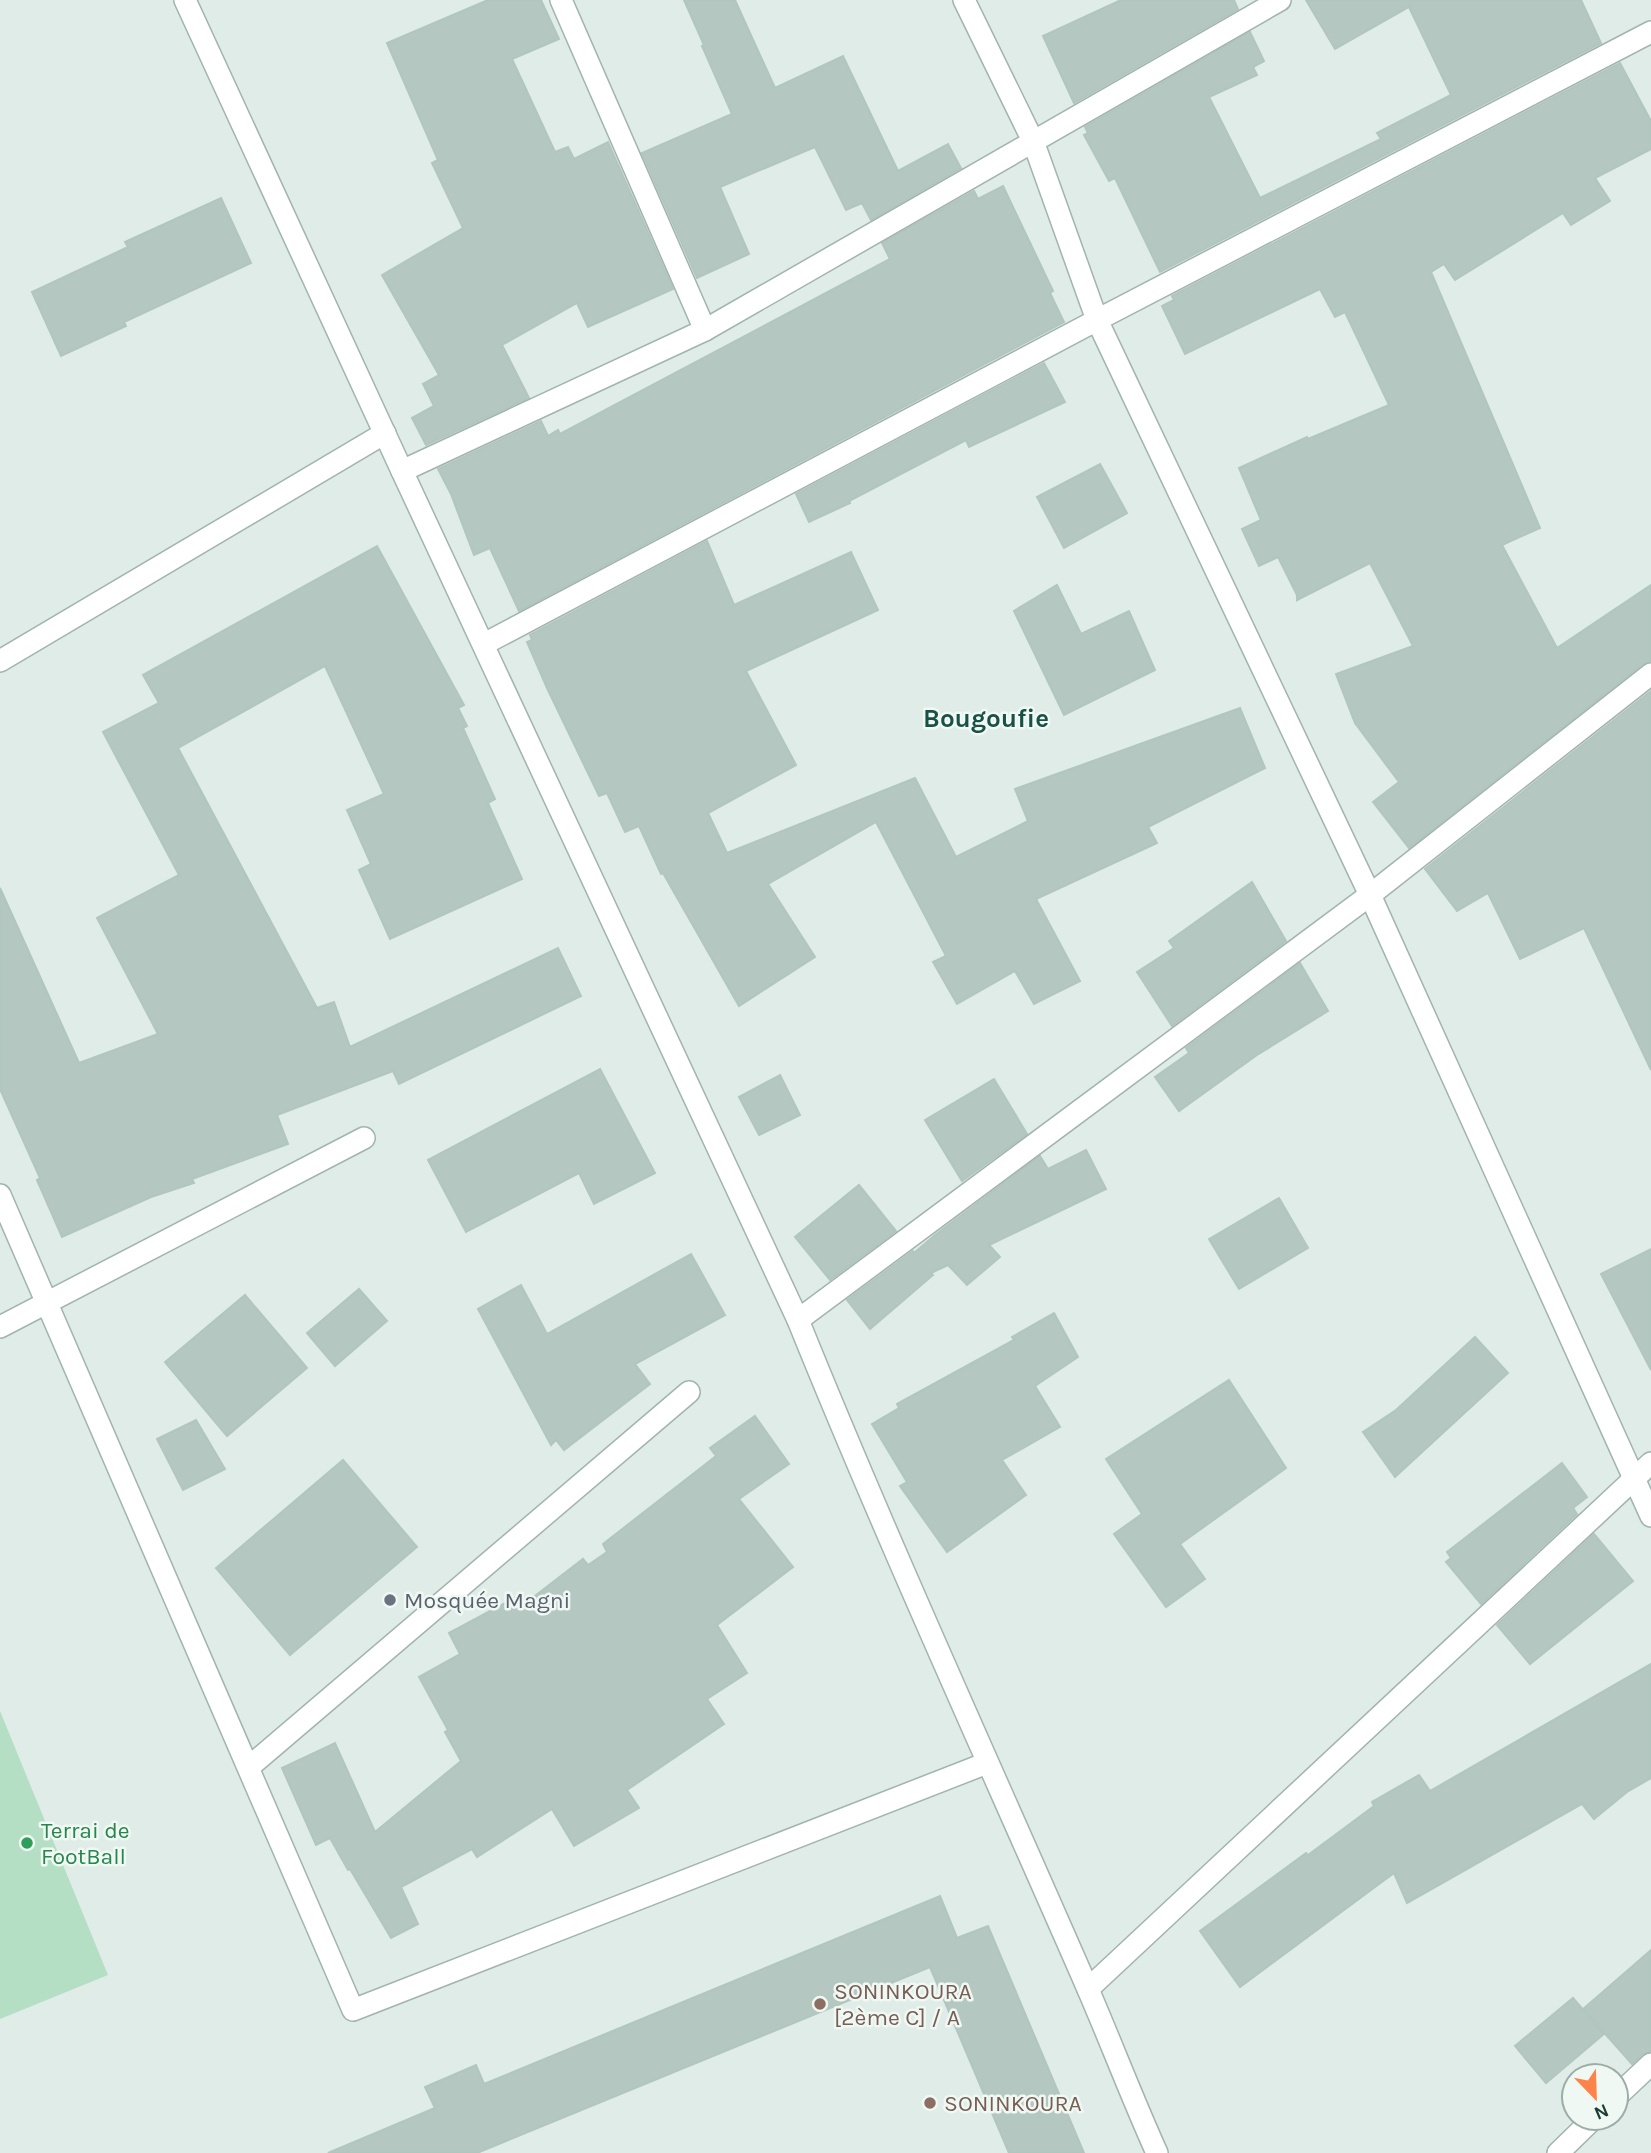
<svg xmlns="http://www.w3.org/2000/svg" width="1651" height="2153" viewBox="0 0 1651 2153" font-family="Karla,sans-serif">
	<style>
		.garden { fill: #b5dfc4 }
		.building { fill: #b4c7c0; stroke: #b1c6bf; stroke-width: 2 }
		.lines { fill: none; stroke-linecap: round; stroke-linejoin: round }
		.minor-casing { stroke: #a1b4af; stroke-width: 24 }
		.minor { stroke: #fff; stroke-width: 21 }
		.worship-dot { fill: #6b7280; stroke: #f0f8f4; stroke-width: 2.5 }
		.leisure-dot { fill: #2e9e5b; stroke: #f0f8f4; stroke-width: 2.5 }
		.education-dot { fill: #8d6e63; stroke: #f0f8f4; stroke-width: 2.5 }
		.labels { text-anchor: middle; stroke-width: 5; stroke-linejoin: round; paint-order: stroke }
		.worship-label { font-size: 23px; fill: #5b616d; stroke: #f0f8f4; text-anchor: start }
		.leisure-label { font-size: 23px; fill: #27864d; stroke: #f0f8f4; text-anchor: start }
		.education-label { font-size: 23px; fill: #785e54; stroke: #f0f8f4; text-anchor: start }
		.quarter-label { font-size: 26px; font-weight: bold; fill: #195147; stroke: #f0f8f4 }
	</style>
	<rect width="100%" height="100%" fill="#dfece7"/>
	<!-- garden -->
	<path class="garden" d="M0 1711 108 1975 0 2019Z"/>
	<!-- building -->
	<g class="building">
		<path d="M488 0H541L559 39 512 59 555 152 568 147 574 159 608 142 673 289 588 327 577 303 502 345 529 398 426 445 412 418 434 406 423 384 439 375 382 275 463 228 432 163 438 160 387 43Z"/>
		<path d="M684 0H735L775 88 843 56 898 171 948 144 961 168 871 220 862 203 846 210 815 147 720 187 749 254 697 278 642 153 732 114 702 46 704 45Z"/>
		<path d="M1121 0H1234L1238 9 1074 103 1043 36Z"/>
		<path d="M1306 0H1581L1601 43 1160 272 1115 178 1109 181 1084 135 1088 133 1085 127 1250 32 1264 61 1253 67 1257 75 1209 97 1260 198 1381 139 1377 133 1451 95 1409 7 1335 49Z"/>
		<path d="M1620 63 1651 121V149L1595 178 1610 201 1571 225 1563 213 1455 280 1444 264 1431 272 1540 528 1502 545 1557 648 1651 585V661L1643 664 1409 848 1373 802 1399 782 1355 723 1336 674 1413 646 1370 563 1297 600V595L1278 557 1259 566 1242 529 1261 520 1239 468 1307 437 1308 439 1389 405 1345 312 1335 317 1320 289 1185 354 1162 306 1174 300 1172 296Z"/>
		<path d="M1003 186 1053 291 1050 293 1064 322 519 611 490 548 474 555 451 494 438 469 541 421 548 436 558 430 560 434 890 259 882 243 974 191 978 199Z"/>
		<path d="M221 198 251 263 124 322 126 326 61 356 32 292 128 247 125 242Z"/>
		<path d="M1044 363 1065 402 969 447 966 440 849 501 850 503 809 522 796 494Z"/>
		<path d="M1100 464 1127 513 1064 548 1037 497Z"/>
		<path d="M707 541 734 605 851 552 878 610 746 671 796 765 708 813 727 853 915 778 956 857 1028 821 1015 789 1240 708 1265 768 1148 827 1157 843 1036 899 1080 981 1034 1004 1015 971 957 1004 933 962 946 956 876 822 768 884 815 957 739 1006 663 873 661 874 639 826 625 832 607 793 599 796 547 688 527 642 532 640 530 635Z"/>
		<path d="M377 546 464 705 458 708 467 726 463 728 495 799 488 803 522 879 390 939 359 870 371 864 347 810 384 794 325 666 178 748 317 1008 334 1002 350 1047 558 948 581 996 399 1084 393 1071 277 1115 288 1144 192 1179 194 1183 151 1197 62 1237 37 1180 40 1178 0 1089V888L79 1063 158 1034 97 918 179 875 103 732 159 703 143 675Z"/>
		<path d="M1057 585 1081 634 1129 611 1155 670 1064 715 1014 611Z"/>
		<path d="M1651 691V1070L1584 928 1520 959 1488 893 1457 911 1425 869Z"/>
		<path d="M1252 882 1286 941 1172 1026 1137 972 1174 948 1169 941Z"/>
		<path d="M1300 963 1328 1011 1257 1055 1179 1111 1155 1077 1189 1053 1186 1048Z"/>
		<path d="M600 1069 655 1173 594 1204 579 1173 466 1232 428 1160Z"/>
		<path d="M780 1075 800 1115 759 1135 739 1097Z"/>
		<path d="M994 1079 1027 1134 962 1181 925 1120Z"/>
		<path d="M1086 1150 1106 1189 989 1245 1000 1257 967 1285 948 1265 931 1273 933 1275 870 1329 847 1300 913 1251 914 1253 935 1235 1040 1156 1048 1169Z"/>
		<path d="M859 1185 896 1231 830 1280 795 1237Z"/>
		<path d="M1279 1198 1308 1248 1239 1289 1209 1239Z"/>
		<path d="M1651 1249V1370L1601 1274Z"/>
		<path d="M691 1254 725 1315 635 1364 650 1384 564 1450 556 1440 551 1445 478 1309 521 1285 547 1334Z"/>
		<path d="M359 1289 387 1321 335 1366 307 1333Z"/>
		<path d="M245 1295 307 1368 227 1436 165 1362Z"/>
		<path d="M1054 1313 1078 1357 1035 1386 1060 1427 1002 1460 1026 1495 947 1552 900 1486 907 1482 872 1424 899 1408 897 1404 1014 1340 1012 1337Z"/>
		<path d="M1475 1337 1508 1373 1395 1477 1363 1432 1396 1410Z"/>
		<path d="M1229 1380 1286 1468 1180 1544 1205 1579 1166 1607 1114 1534 1142 1514 1106 1459Z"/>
		<path d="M755 1416 789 1464 739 1499 793 1567 717 1625 747 1673 707 1699 724 1724 627 1790 639 1808 574 1846 552 1809 477 1857 472 1849 401 1887 418 1924 391 1938 350 1869 348 1870 330 1838 316 1845 282 1768 335 1743 375 1832 461 1761 445 1732 448 1730 419 1677 460 1654 449 1633 522 1594 527 1602 583 1559 588 1565 607 1552 603 1544 716 1456 710 1448Z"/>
		<path d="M196 1420 225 1469 183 1490 157 1439Z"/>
		<path d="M343 1460 417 1547 290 1655 216 1568Z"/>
		<path d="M1562 1463 1587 1497 1573 1508 1577 1514 1481 1604 1446 1562 1451 1558 1447 1552Z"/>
		<path d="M1594 1534 1633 1581 1530 1664 1497 1625Z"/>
		<path d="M1651 1664V1778L1627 1792 1594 1819 1582 1804 1407 1903 1394 1873 1240 1987 1200 1931 1306 1853 1308 1855 1374 1806 1372 1802 1419 1775 1430 1791Z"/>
		<path d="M940 1896 957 1938 988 1926 1084 2153H1009L930 1967 477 2153H328L435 2108 425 2087 476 2065 484 2084Z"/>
		<path d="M1651 1950V2051L1643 2054 1632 2064 1583 2009Z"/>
		<path d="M1573 1998 1604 2034 1546 2083 1515 2046Z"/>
	</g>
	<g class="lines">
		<defs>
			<g id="minor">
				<path d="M185 0 402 471 798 1320C889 1545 990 1765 1087 1987 1111 2042 1132 2098 1157 2153"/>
				<path d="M561 0 705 330"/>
				<path d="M964 0 1033 141 1097 320 1370 895 1651 1516"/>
				<path d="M402 471 705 330 1280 0"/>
				<path d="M484 644 1097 320 1651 32"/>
				<path d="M0 661 385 433"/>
				<path d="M0 1195 353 2010 987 1763"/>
				<path d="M798 1320 1370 895 1651 674"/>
				<path d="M0 1327 364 1138"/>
				<path d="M249 1767 689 1392"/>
				<path d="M1088 1989 1651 1463"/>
				<path d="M1616 2097 1651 2064"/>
				<path d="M1558 2153 1594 2118"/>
			</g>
		</defs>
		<!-- minor casing -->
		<use href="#minor" class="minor-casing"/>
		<!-- minor -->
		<use href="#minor" class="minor"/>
	</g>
	<!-- markers -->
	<circle class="worship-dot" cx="390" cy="1600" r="7"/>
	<circle class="leisure-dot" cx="27" cy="1843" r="7"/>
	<g class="education-dot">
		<circle cx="820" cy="2004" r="7"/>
		<circle cx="930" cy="2103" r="7"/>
	</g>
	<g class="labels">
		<!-- worship labels -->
		<g class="worship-label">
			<text x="404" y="1608">Mosquée Magni</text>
		</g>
		<!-- leisure labels -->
		<g class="leisure-label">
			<text x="41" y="1838">Terrai de<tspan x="41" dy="26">FootBall</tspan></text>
		</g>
		<!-- education labels -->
		<g class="education-label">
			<text x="834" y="1999">SONINKOURA<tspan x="834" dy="26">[2ème C] / A</tspan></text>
			<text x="944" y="2111">SONINKOURA</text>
		</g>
		<!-- quarter labels -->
		<g class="quarter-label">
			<text x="986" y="727">Bougoufie</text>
		</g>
	</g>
	<!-- north arrow -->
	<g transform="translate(1595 2097) rotate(157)"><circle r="33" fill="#f0f8f4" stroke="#9cada8" stroke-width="2"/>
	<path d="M0-5L12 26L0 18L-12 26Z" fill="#fe834a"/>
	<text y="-10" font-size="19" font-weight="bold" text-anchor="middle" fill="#1e3d37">N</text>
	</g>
</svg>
